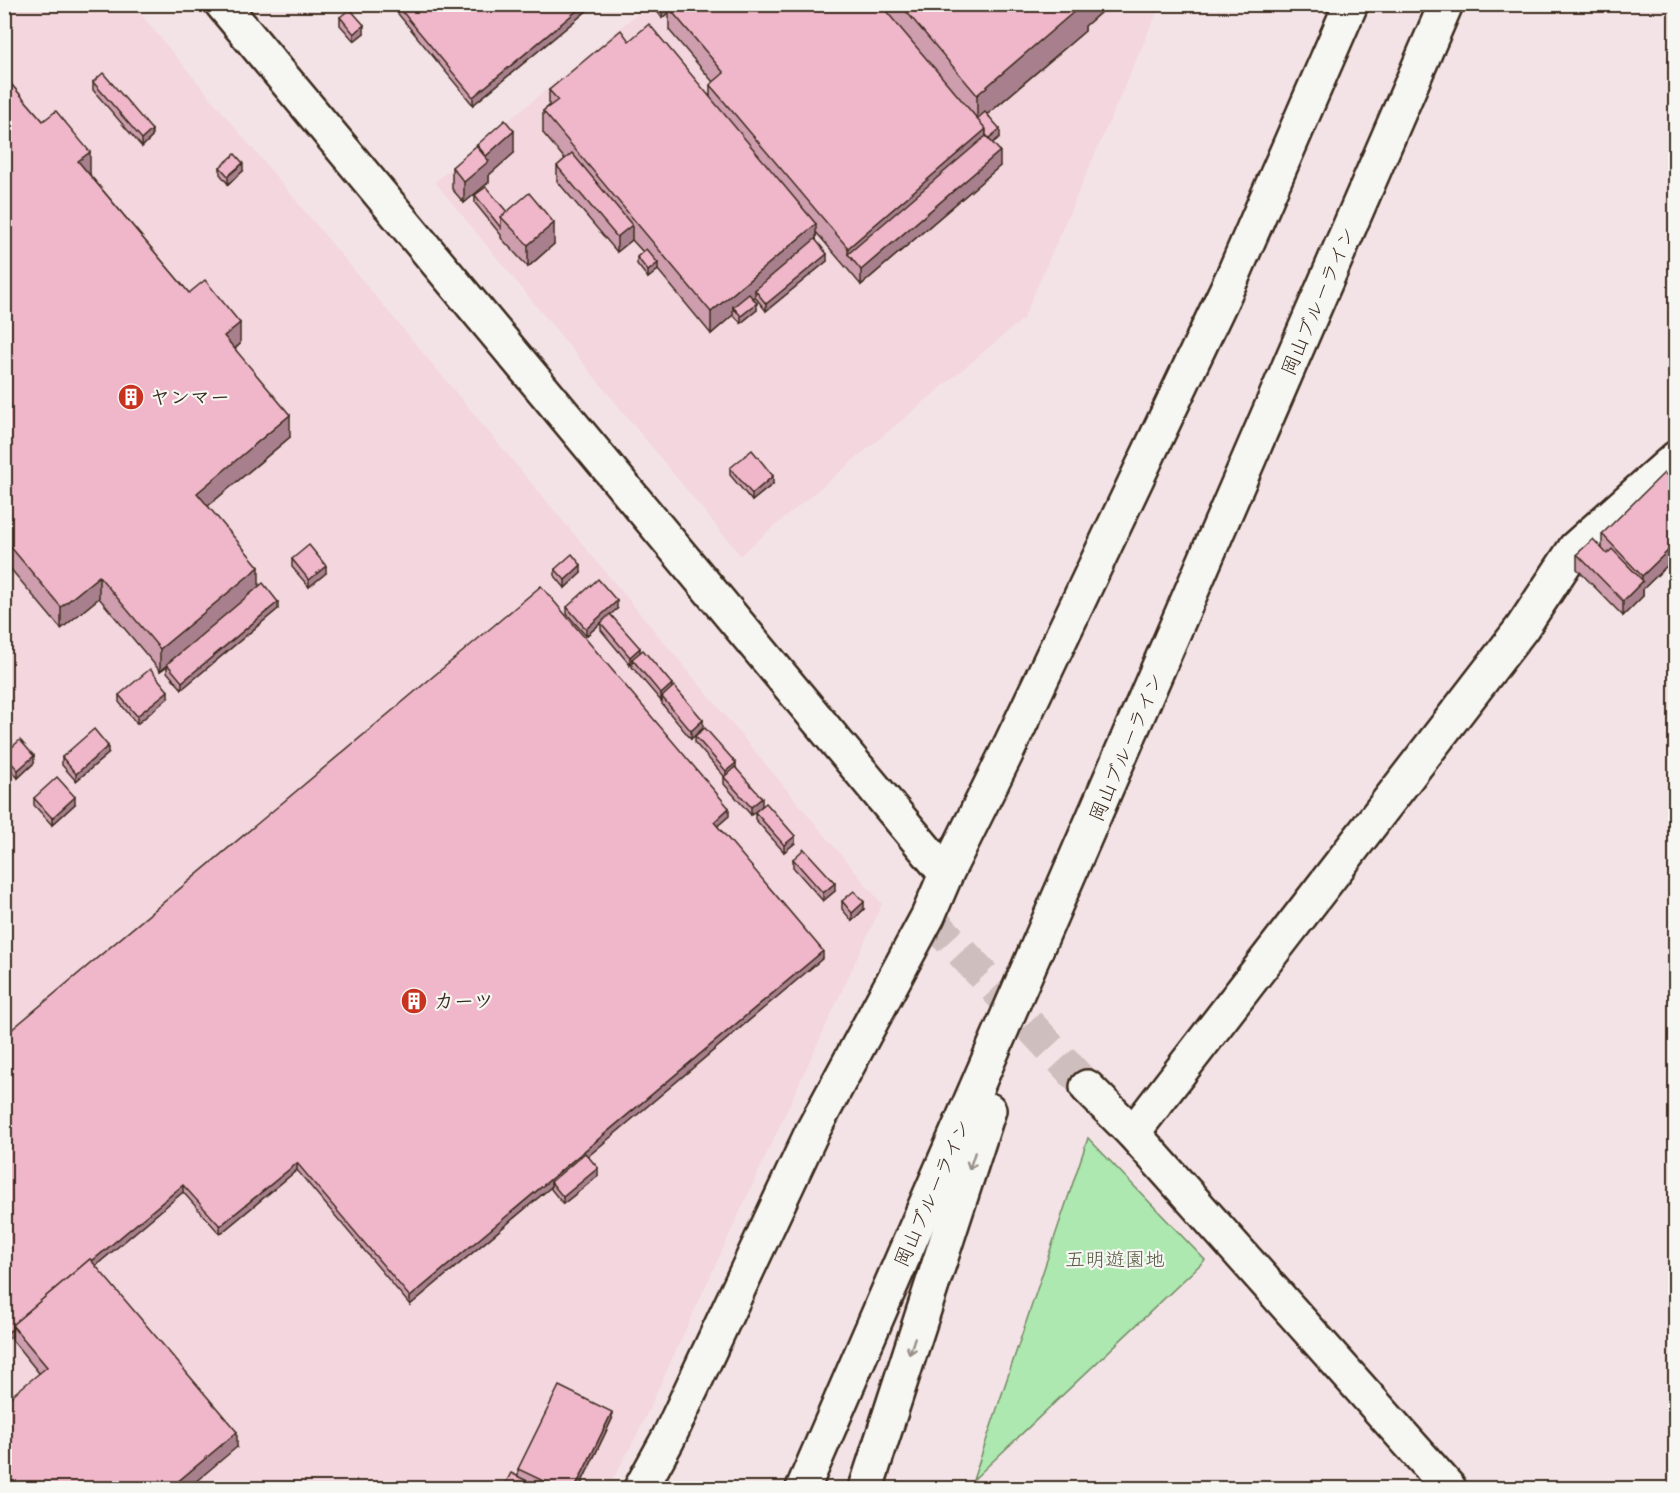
<svg xmlns="http://www.w3.org/2000/svg" width="1680" height="1493" viewBox="0 0 1680 1493" font-family="Sriracha,'Klee One',sans-serif">
	<style>
		.built { fill: #f3d6de }
		.green { fill: #ace8af; stroke: #748966; stroke-width: 1.5 }
		.lines { fill: none; stroke-linecap: round; stroke-linejoin: round }
		.minor-tunnel { stroke: #cfbebe; stroke-width: 33; stroke-dasharray: 33 16; stroke-linecap: butt }
		.minor-casing { stroke: #3b2a1e; stroke-width: 38 }
		.secondary-casing { stroke: #3b2a1e; stroke-width: 38 }
		.minor { stroke: #f6f6f2; stroke-width: 33 }
		.secondary { stroke: #f6f6f2; stroke-width: 33 }
		.wall { fill: #ce9dae; stroke: #3b2a1e; stroke-width: 1.5 }
		.shaded-wall { fill: #a8808d; stroke: #3b2a1e; stroke-width: 1.5 }
		.building { fill: #f0b7ca; stroke: #3b2a1e; stroke-width: 1.5 }
		.oneway { stroke: #989088 }
		.labels { text-anchor: middle; stroke-width: 4.5; stroke-linejoin: round; paint-order: stroke }
		.street-label { font-size: 20px; fill: #3b2a1e; stroke: #f6f6f2 }
		.poi-label { font-size: 20px; font-weight: bold; fill: #3b2a1e; stroke: #f6f6f2; text-anchor: start }
		.park-label { font-size: 20px; fill: #575a42; stroke: #f6f6f2 }
	</style>
	<rect width="100%" height="100%" fill="#f4e3e6"/>
	<filter id="ink" filterUnits="userSpaceOnUse"><feTurbulence type="fractalNoise" baseFrequency=".0167" numOctaves="2"/><feDisplacementMap in="SourceGraphic" scale="12" xChannelSelector="R" yChannelSelector="G"/><feConvolveMatrix kernelMatrix="1 2 1 2 8 2 1 2 1" color-interpolation-filters="sRGB"/></filter>
	<g filter="url(#ink)">
		<!-- built -->
		<g class="built">
			<path d="M5 5H133L882 904 637 1435 608 1488H5Z"/>
			<path d="M648 5H1160L1023 319 740 555 435 182Z"/>
		</g>
		<!-- green -->
		<path class="green" d="M1088 1138 1205 1260 973 1480Z"/>
		<g class="lines">
			<!-- minor-tunnel -->
			<path class="minor-tunnel" d="M928 916 1087 1087"/>
			<defs>
				<g id="minor">
					<path d="M222 4 946 874"/>
					<path d="M1087 1087 1133 1133 1449 1488"/>
					<path d="M1133 1133 1522 628 1575 548 1676 458"/>
					<path d="M641 1488 668 1439 812 1132 928 916 946 874 1005 756 1232 278 1351 4"/>
				</g>
				<g id="secondary">
					<path d="M803 1488 1446 4"/>
					<path d="M866 1488 989 1110"/>
				</g>
			</defs>
			<!-- minor casing -->
			<use href="#minor" class="minor-casing"/>
			<!-- secondary casing -->
			<use href="#secondary" class="secondary-casing"/>
			<!-- minor -->
			<use href="#minor" class="minor"/>
			<!-- secondary -->
			<use href="#secondary" class="secondary"/>
		</g>
		<!-- wall -->
		<g class="wall">
			<path d="M390 4H595L473 105Z"/>
			<path d="M653 4H1110L1085 26V31L988 114 1000 137 992 143 1000 166 861 285 816 232V241L827 261 766 311 755 297 753 299 757 310 741 323 733 315 711 334 658 270 648 278 637 264V257L643 252 632 240 617 252 557 181V166L565 159 543 133V111L549 106V90L629 41 710 96V85L713 82 669 30V12L662 18 653 6Z"/>
			<path d="M340 17 364 33 354 41 340 25Z"/>
			<path d="M4 76 43 121 90 174H89L189 293 240 344 235 349 290 437 208 506 259 587 278 609 182 689 167 672V666L160 671 99 598 61 629 4 561Z"/>
			<path d="M93 82 152 137 142 147 93 90Z"/>
			<path d="M477 145 514 153 489 175V182L464 203 452 189V167L477 148Z"/>
			<path d="M220 167 243 171 228 184 220 174Z"/>
			<path d="M475 195 507 212 554 244 528 267 501 238V235L475 203Z"/>
			<path d="M730 468 773 484 752 501 730 475Z"/>
			<path d="M1676 468V557L1643 589V596L1623 616 1577 569V554L1602 549V534L1672 481V471Z"/>
			<path d="M292 559 326 573 309 587 292 567Z"/>
			<path d="M555 569 581 573 565 588 555 576Z"/>
			<path d="M567 607 617 609 610 614 640 653 703 720 691 739 662 704V701H661L632 667V662L630 665 601 630V623L586 636 567 614Z"/>
			<path d="M119 695 168 698 137 724 119 702Z"/>
			<path d="M695 736 736 768 762 806 751 815 724 784V776L695 743Z"/>
			<path d="M4 754 34 763 18 778 4 763Z"/>
			<path d="M108 754 76 781 62 765V757Z"/>
			<path d="M34 798 75 804 52 825 34 805Z"/>
			<path d="M755 812 795 843 784 852 755 819Z"/>
			<path d="M729 816 717 826 823 958 588 1156 598 1176 563 1204 551 1189V1187L410 1305 297 1170 220 1234 183 1192 95 1266 237 1447 39 1373 12 1340 4 1036Z"/>
			<path d="M793 859 835 891 823 901 793 867Z"/>
			<path d="M842 901 864 909 852 921 842 909Z"/>
			<path d="M612 1419 579 1488H542L518 1477V1469Z"/>
		</g>
		<!-- shaded-wall -->
		<g class="shaded-wall">
			<path d="M585 4H595L473 105V97Z"/>
			<path d="M669 4H678L669 8V12L662 18V10Z"/>
			<path d="M1082 4H1110L1085 26V31L977 123V95Z"/>
			<path d="M364 25V33L354 41V34Z"/>
			<path d="M986 129V151L848 254V248Z"/>
			<path d="M1000 129V137L989 146V138Z"/>
			<path d="M152 130V137L142 147V139Z"/>
			<path d="M514 131V153L489 175V182L464 203V182L486 163V156Z"/>
			<path d="M1000 151V166L861 285V270Z"/>
			<path d="M90 152V174L78 183V161Z"/>
			<path d="M243 163V171L228 184V176Z"/>
			<path d="M554 223V244L528 267V245Z"/>
			<path d="M816 224V246L755 290V297L737 312 733 307V315L711 334V312Z"/>
			<path d="M632 225V240L617 252V237Z"/>
			<path d="M827 254V261L766 311V304Z"/>
			<path d="M658 263V270L648 278V271Z"/>
			<path d="M757 303V310L741 323V316Z"/>
			<path d="M240 323V344L224 358V336Z"/>
			<path d="M290 415V437L197 515V493Z"/>
			<path d="M773 476V484L752 501V494Z"/>
			<path d="M1676 543V557L1643 589V596L1623 616V601L1642 582V576Z"/>
			<path d="M581 565V573L565 588V580Z"/>
			<path d="M326 566V573L309 587V580Z"/>
			<path d="M259 567V589L167 664V666L160 671V649Z"/>
			<path d="M99 576V598L61 629V607Z"/>
			<path d="M617 601V609L586 636V629Z"/>
			<path d="M278 602V609L182 689V682Z"/>
			<path d="M640 648V656L632 659V662L630 665V657Z"/>
			<path d="M672 684V692L662 697V701H661V694Z"/>
			<path d="M168 691V698L137 724V716Z"/>
			<path d="M703 720V728L691 739V731Z"/>
			<path d="M11 733V741L4 746V739Z"/>
			<path d="M108 746V754L76 781V774Z"/>
			<path d="M34 756V763L18 778V770Z"/>
			<path d="M736 763V770L726 778V771Z"/>
			<path d="M75 797V804L52 825V818Z"/>
			<path d="M762 798V806L751 815V807Z"/>
			<path d="M729 808V816L714 829V822Z"/>
			<path d="M795 836V843L784 852V845Z"/>
			<path d="M835 883V891L823 901V893Z"/>
			<path d="M864 902V909L852 921V913Z"/>
			<path d="M823 951V958L554 1185 551 1182V1187L410 1305V1297Z"/>
			<path d="M297 1163V1170L220 1234V1226Z"/>
			<path d="M598 1168V1176L563 1204V1197Z"/>
			<path d="M183 1185V1192L17 1332 13 1327Z"/>
			<path d="M12 1329V1336L4 1342V1335Z"/>
			<path d="M612 1412V1419L579 1488H575Z"/>
			<path d="M237 1432V1447L188 1488H170Z"/>
		</g>
		<!-- building -->
		<g class="building">
			<path d="M396 4H585L473 97Z"/>
			<path d="M657 4H669L662 10Z"/>
			<path d="M673 4H880L986 129 848 248 710 85 724 73 669 8Z"/>
			<path d="M900 4H1083L977 95Z"/>
			<path d="M350 9 364 25 354 34 340 17Z"/>
			<path d="M649 24 816 224 711 312 543 111 558 100 549 90 621 30 629 41Z"/>
			<path d="M103 73 152 130 142 139 93 82Z"/>
			<path d="M4 76 43 121 56 111 90 152 78 161 189 293 205 280 240 323 224 336 290 415 197 493 259 567 160 649 99 576 61 607 4 539Z"/>
			<path d="M985 112 1000 129 989 138 986 135V129L977 119Z"/>
			<path d="M505 120 514 131 486 156 477 145Z"/>
			<path d="M986 136 1000 151 861 270 848 254Z"/>
			<path d="M476 146 489 161 464 182 452 167Z"/>
			<path d="M572 153 632 225 617 237 557 166Z"/>
			<path d="M235 154 243 163 228 176 220 167Z"/>
			<path d="M486 187 507 212 501 217V228L475 195Z"/>
			<path d="M529 193 554 223 528 245 501 217Z"/>
			<path d="M815 239 827 254 766 304 755 290Z"/>
			<path d="M646 249 658 263 648 271 637 257Z"/>
			<path d="M749 294 757 303 741 316 733 307Z"/>
			<path d="M752 450 773 476 752 494 730 468Z"/>
			<path d="M1676 468V475L1672 471Z"/>
			<path d="M1664 473 1676 484V543L1642 576 1602 534Z"/>
			<path d="M1593 539 1607 554 1612 549 1643 581 1623 601 1577 554Z"/>
			<path d="M309 545 326 566 309 580 292 559Z"/>
			<path d="M572 554 581 565 565 580 555 569Z"/>
			<path d="M598 579 617 601 586 629 567 607Z"/>
			<path d="M263 583 278 602 182 682 167 664Z"/>
			<path d="M541 586 729 808 714 822 823 951 410 1297 297 1163 220 1226 183 1185 92 1261 90 1259 12 1325V1329L4 1335V1036Z"/>
			<path d="M610 614 640 648 630 657 601 623Z"/>
			<path d="M643 650 672 684 661 694 632 659Z"/>
			<path d="M150 669 168 691 137 716 119 695Z"/>
			<path d="M674 686 703 720 691 731 662 697Z"/>
			<path d="M4 726 11 733 4 739Z"/>
			<path d="M705 728 736 763 726 771 695 736Z"/>
			<path d="M94 729 108 746 76 774 62 757Z"/>
			<path d="M20 740 34 756 18 770 4 755V754Z"/>
			<path d="M735 767 762 798 751 807 724 777Z"/>
			<path d="M57 777 75 797 52 818 34 798Z"/>
			<path d="M766 803 795 836 784 845 755 812Z"/>
			<path d="M804 849 835 883 823 893 793 859Z"/>
			<path d="M854 891 864 902 852 913 842 901Z"/>
			<path d="M585 1153 598 1168 563 1197 551 1182Z"/>
			<path d="M90 1259 237 1432 170 1488H4V1402L47 1367 12 1325Z"/>
			<path d="M559 1386 612 1412 575 1488H558L518 1469Z"/>
			<path d="M511 1473 541 1488H503Z"/>
		</g>
		<!-- one-way arrows -->
		<defs><path id="oneway-shaft" d="M-6 0H5M1.5-3L5.5 0L1.5 3" fill="none" stroke-width="1.6" stroke-linecap="round" stroke-linejoin="round" transform="scale(1.5)"/></defs>
		<g class="oneway">
			<use href="#oneway-shaft" transform="translate(972 1161) rotate(108)"/>
			<use href="#oneway-shaft" transform="translate(912 1346) rotate(108)"/>
		</g>
	</g>
	<!-- icons -->
	<defs>
		<symbol id="building-disc" viewBox="-11 -11 22 22"><circle r="9.5" fill="#c8321e" stroke="#f6f6f2"/><path d="M-4-6H4V6H1V3H-1V6H-4ZM-2.5-4.3h1.7v1.8h-1.7ZM.8-4.3h1.7v1.8H.8ZM-2.5-1h1.7V.8h-1.7ZM.8-1h1.7V.8H.8Z" fill="#fff"/></symbol>
	</defs>
	<g fill-rule="evenodd">
		<use href="#building-disc" x="116" y="382" width="30" height="30"/>
		<use href="#building-disc" x="399" y="986" width="30" height="30"/>
	</g>
	<g class="labels">
		<!-- street labels -->
		<g class="street-label">
			<text transform="translate(1318 301) rotate(-67)" y="7">岡山ブルーライン</text>
			<text transform="translate(1126 747) rotate(-67)" y="7">岡山ブルーライン</text>
			<text transform="translate(932 1193) rotate(-66)" y="7">岡山ブルーライン</text>
		</g>
		<!-- poi labels -->
		<g class="poi-label">
			<text x="150" y="404">ヤンマー</text>
			<text x="434" y="1008">カーツ</text>
		</g>
		<!-- park labels -->
		<g class="park-label">
			<text x="1115" y="1266">五明遊園地</text>
		</g>
	</g>
	<!-- margin -->
	<rect width="1680" height="1493" fill="none" stroke="#f6f6f2" stroke-width="24"/>
	<rect x="12" y="12" width="1656" height="1469" fill="none" stroke="#3b2a1e" stroke-width="2" filter="url(#ink)"/>
</svg>
